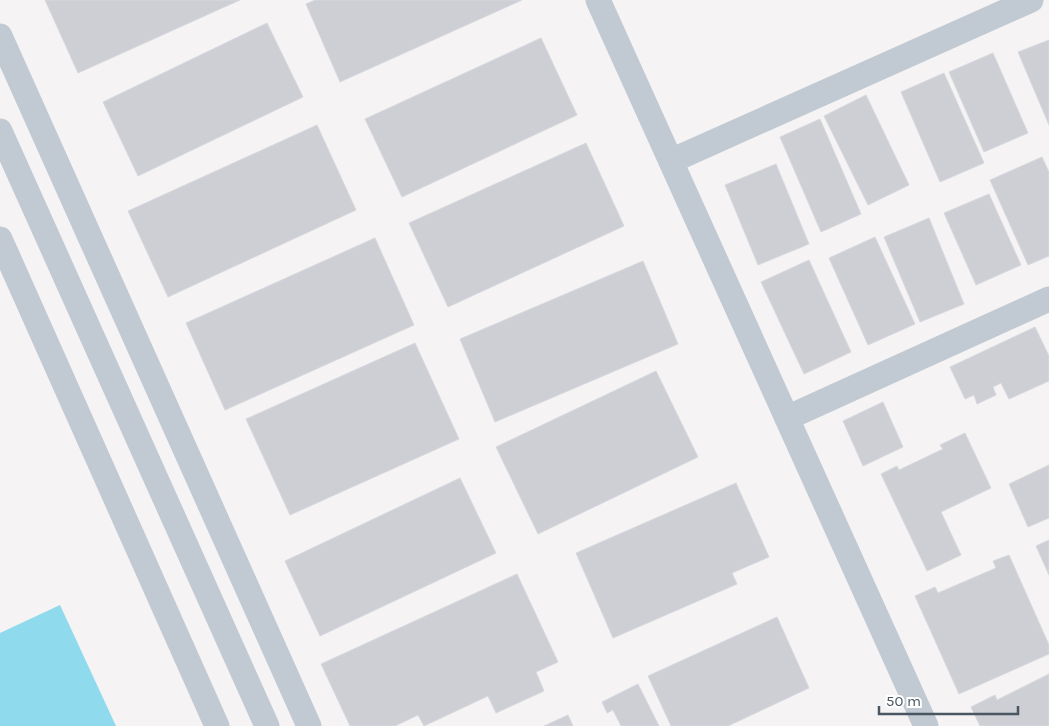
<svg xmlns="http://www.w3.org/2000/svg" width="1049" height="726" viewBox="0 0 1049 726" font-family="Karla,sans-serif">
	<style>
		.water { fill: #90daee }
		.building { fill: #cdcfd5; stroke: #d7d9de }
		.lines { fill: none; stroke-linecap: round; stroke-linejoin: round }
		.minor { stroke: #c1cad2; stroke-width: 25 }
	</style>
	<rect width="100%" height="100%" fill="#f5f3f3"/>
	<!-- water -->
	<path class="water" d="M60 605 116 726H0V633Z"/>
	<!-- building -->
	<g class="building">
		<path d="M45 0H240L78 73Z"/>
		<path d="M315 0H522L340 82 306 4Z"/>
		<path d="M267 23 303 97 138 176 103 102Z"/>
		<path d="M541 38 577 115 402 197 365 119Z"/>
		<path d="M1049 40V125L1018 52Z"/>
		<path d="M993 53 1028 133 984 152 949 72Z"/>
		<path d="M944 73 984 163 940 182 901 92Z"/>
		<path d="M866 95 909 185 868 205 824 116Z"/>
		<path d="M820 119 861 214 821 232 780 137Z"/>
		<path d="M317 125 356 210 168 297 128 211Z"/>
		<path d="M586 143 624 226 448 307 409 223Z"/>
		<path d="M1042 157 1049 172V256L1028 265 990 180Z"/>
		<path d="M776 164 809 244 758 265 725 185Z"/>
		<path d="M989 194 1021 265 976 285 944 213Z"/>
		<path d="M929 218 964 304 920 322 884 237Z"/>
		<path d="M875 237 915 324 868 345 829 258Z"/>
		<path d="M375 238 414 325 225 410 186 323Z"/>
		<path d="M809 260 851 352 804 374 761 282Z"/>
		<path d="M643 261 678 344 495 422 460 339Z"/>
		<path d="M1035 327 1049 356V381L1009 399 1001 383 993 387 996 395 977 404 974 395 965 399 950 367Z"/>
		<path d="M415 343 459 439 290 515 246 419Z"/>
		<path d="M656 371 698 457 538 534 496 447Z"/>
		<path d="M883 402 903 447 863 466 843 421Z"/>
		<path d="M965 433 991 488 941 512 961 555 927 571 881 474 897 466 899 470 943 449 940 445Z"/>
		<path d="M1049 465V518L1028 527 1009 484Z"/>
		<path d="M460 478 496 553 320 636 285 561Z"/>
		<path d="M736 483 769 557 732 573 737 584 613 638 576 553Z"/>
		<path d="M1049 540V575L1036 546Z"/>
		<path d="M1009 555 1049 645V654L959 694 915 596 935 587 938 593 996 568 993 561Z"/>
		<path d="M517 574 558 662 536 672 544 691 496 713 488 696 424 726 418 715 395 726H350L321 664Z"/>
		<path d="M777 617 809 688 728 726H671L648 676Z"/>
		<path d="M1049 674V726H980L971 707 995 695 997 700Z"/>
		<path d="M638 684 659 726H621L613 710 607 713 602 702Z"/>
		<path d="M568 715 573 726H544Z"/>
	</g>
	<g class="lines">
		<!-- minor -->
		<g class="minor">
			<path d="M598 0 926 726"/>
			<path d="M0 36 309 726"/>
			<path d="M0 131 267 726"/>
			<path d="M671 161 1031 0"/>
			<path d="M0 239 217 726"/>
			<path d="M787 418 1049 299"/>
		</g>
	</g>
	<!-- scale -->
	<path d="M879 706v8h139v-8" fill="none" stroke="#4a5661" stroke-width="2.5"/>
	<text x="886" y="706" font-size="15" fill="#4a5661" stroke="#ffffff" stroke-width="4" paint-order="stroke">50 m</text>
</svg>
